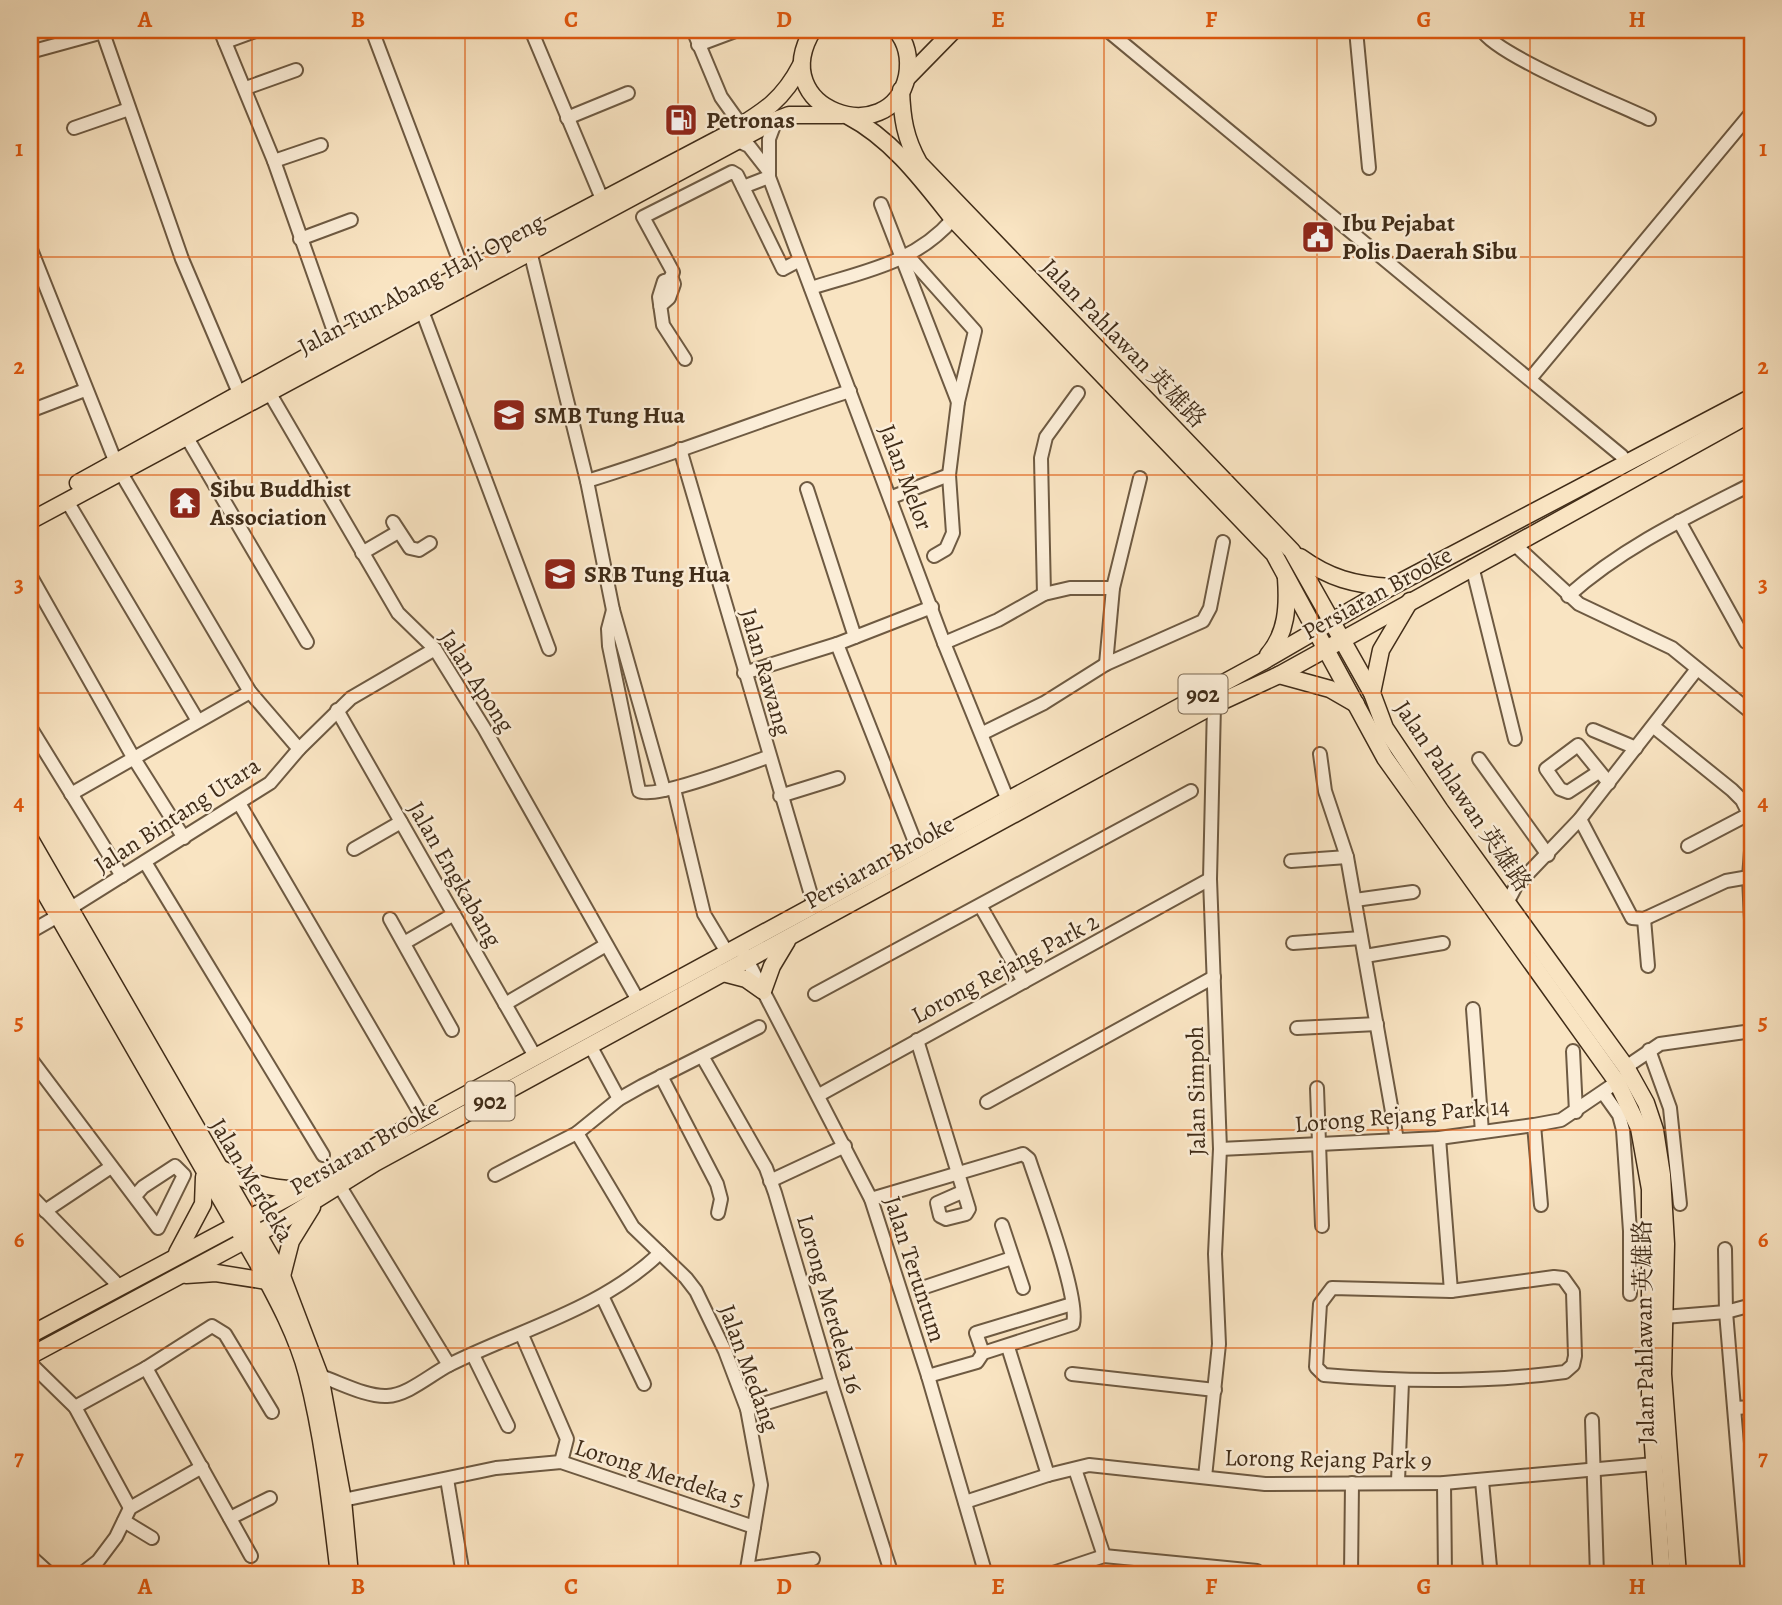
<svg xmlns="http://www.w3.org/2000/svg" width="1782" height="1605" viewBox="0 0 1782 1605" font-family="Alegreya,'Noto Serif SC',serif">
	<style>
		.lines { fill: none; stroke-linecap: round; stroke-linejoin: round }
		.minor-casing { stroke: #6e5a42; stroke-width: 16 }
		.major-casing { stroke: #402c18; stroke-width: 19 }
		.minor { stroke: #fbedd7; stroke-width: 12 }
		.major { stroke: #f9e4c2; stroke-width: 16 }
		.grid { fill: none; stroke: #e0570d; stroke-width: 2; stroke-opacity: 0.55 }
		.labels { text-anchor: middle; stroke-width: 5; stroke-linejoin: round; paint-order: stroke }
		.shield { fill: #fbedd7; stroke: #786651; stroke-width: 2 }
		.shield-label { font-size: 23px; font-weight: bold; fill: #402c18 }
		.poi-label { font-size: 24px; font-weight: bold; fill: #402c18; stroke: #fbedd7; text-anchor: start }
		.street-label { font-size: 24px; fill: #402c18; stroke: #fbedd7 }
		.neatline { fill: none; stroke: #e0570d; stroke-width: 2.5 }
		.grid-label { font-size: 23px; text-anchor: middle; font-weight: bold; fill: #e0570d }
	</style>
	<rect width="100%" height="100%" fill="#f9e4c2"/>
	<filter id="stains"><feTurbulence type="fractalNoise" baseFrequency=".00286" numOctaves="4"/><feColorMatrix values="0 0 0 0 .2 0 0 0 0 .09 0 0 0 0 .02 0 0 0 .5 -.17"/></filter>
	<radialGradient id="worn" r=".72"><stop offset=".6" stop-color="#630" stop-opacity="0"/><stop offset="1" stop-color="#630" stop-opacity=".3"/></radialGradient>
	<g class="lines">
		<defs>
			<g id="minor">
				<path d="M102 30 182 259 239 393"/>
				<path d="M220 30 274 161 337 340"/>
				<path d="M372 30 464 273"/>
				<path d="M531 30 602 199"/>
				<path d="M693 30 721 97 741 125"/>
				<path d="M1107 30 1622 456"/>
				<path d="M1356 30 1369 168"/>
				<path d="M1482 30C1495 55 1618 104 1649 119"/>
				<path d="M225 42 258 30"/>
				<path d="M698 45 738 30"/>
				<path d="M30 52 103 32"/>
				<path d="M246 88 296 70"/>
				<path d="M567 118 628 93"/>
				<path d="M776 120 769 139V177L944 643 1007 798"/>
				<path d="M74 128 129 109"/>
				<path d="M738 141 749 146 767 169"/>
				<path d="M274 161 321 145"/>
				<path d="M743 187 769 177"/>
				<path d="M881 204 958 402"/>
				<path d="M300 239 351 220"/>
				<path d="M30 247 116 463"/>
				<path d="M530 251 587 481 613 610 664 790"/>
				<path d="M909 257 975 331 958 402 949 475 953 533 946 549 934 556"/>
				<path d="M670 279 673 272 643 217 732 172 737 175 783 269 800 260"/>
				<path d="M811 288C865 271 915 263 953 219"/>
				<path d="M660 306 669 298 674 284 672 279 664 281 659 297 663 325 685 359"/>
				<path d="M421 308 549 649"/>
				<path d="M1530 379 1752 112"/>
				<path d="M269 392 398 613 435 649 484 728 639 1002"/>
				<path d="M30 411 85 390"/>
				<path d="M186 436 307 642"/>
				<path d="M680 449 814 905"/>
				<path d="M121 473 250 692 299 749"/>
				<path d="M587 481C676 454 762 419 850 391"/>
				<path d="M807 489 855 637"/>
				<path d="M892 497 949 475"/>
				<path d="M67 501 198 721"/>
				<path d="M1679 521 1746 642"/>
				<path d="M393 522 410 548 419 550 430 543"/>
				<path d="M1514 544 1579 604 1672 648 1752 713"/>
				<path d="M362 553 398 532"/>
				<path d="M1472 566 1515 739"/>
				<path d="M30 575 133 757 184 838"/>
				<path d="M1044 594 1041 458 1046 437 1078 393"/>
				<path d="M1568 596C1623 547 1687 517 1752 484"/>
				<path d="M613 610 608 629 609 646 639 791C655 800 747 764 768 757"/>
				<path d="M944 643 998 620 1044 594 1070 588H1113"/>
				<path d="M837 644 917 847"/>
				<path d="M1106 664 1113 588 1140 478"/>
				<path d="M744 673 837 644 932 607"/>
				<path d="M337 710 536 1058"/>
				<path d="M30 727 122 876"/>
				<path d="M1654 727 1732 790 1742 800 1752 820"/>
				<path d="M1593 730 1636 748"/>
				<path d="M983 733 1044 703 1106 664 1203 621 1210 608 1223 542"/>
				<path d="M1320 754 1325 791 1347 857 1397 1140"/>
				<path d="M1479 759 1548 855"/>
				<path d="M1597 773 1568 792 1560 789 1546 769 1578 745 1609 783"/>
				<path d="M674 789 704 914 728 954"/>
				<path d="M71 794 250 692"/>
				<path d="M780 796 838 778"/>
				<path d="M239 803 423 1118"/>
				<path d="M1580 819 1632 918 1644 919 1726 881 1749 877"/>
				<path d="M1752 838 1749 877 1752 942"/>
				<path d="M1688 846 1751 813"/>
				<path d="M354 849 401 822"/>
				<path d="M1291 861 1347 857"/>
				<path d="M145 862 323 1155"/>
				<path d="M1355 900 1413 892"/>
				<path d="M1507 903 1516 886 1580 819 1697 669"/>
				<path d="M981 907 1024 982"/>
				<path d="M69 909 270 783 299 749 351 698 435 649"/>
				<path d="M390 919 452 1030"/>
				<path d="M1644 919 1648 966"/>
				<path d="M30 932 58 916"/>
				<path d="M404 943 454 914"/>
				<path d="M1293 943 1361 938"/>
				<path d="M744 954 871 1199 928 1376 986 1575"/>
				<path d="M1365 956 1443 943"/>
				<path d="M815 994 1191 791"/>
				<path d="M505 1004 606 945"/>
				<path d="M1473 1009 1482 1132"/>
				<path d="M1297 1028 1377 1024"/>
				<path d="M917 1040 969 1209 966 1214 946 1219 940 1216 937 1203 962 1192"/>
				<path d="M591 1047 619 1099"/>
				<path d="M1649 1050 1670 1108 1680 1204"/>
				<path d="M1573 1051 1576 1112"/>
				<path d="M702 1056 766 1168 775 1193 831 1383 892 1575"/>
				<path d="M30 1058 158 1228 184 1175 175 1166 143 1187 135 1196"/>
				<path d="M1626 1067 1660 1044 1752 1031"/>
				<path d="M661 1076 717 1184 721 1199 718 1213"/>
				<path d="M1317 1088 1322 1226"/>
				<path d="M1604 1094 1619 1115 1623 1130 1630 1231V1294"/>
				<path d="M819 1095 1210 879"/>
				<path d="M987 1102 1214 977"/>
				<path d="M1534 1125 1541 1205"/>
				<path d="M577 1133 633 1227 686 1278 696 1291 725 1351 747 1409 761 1485 746 1575"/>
				<path d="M1439 1138 1451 1291"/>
				<path d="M1220 1149 1439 1138 1534 1125 1561 1120 1617 1082"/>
				<path d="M495 1175 577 1133 619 1099 642 1086 759 1027"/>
				<path d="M770 1181 845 1146"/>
				<path d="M339 1185 449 1365"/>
				<path d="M30 1195 120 1287"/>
				<path d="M871 1199 1023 1154 1029 1159C1039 1190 1080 1297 1073 1324L983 1353 977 1362 928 1376"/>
				<path d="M45 1211 111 1167"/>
				<path d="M1002 1225 1023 1288"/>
				<path d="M1725 1249 1726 1312 1748 1575"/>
				<path d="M1554 1277 1563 1278 1573 1292 1575 1356 1573 1365 1565 1372C1484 1383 1405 1382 1324 1375L1316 1367 1320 1304 1332 1288 1451 1291Z"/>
				<path d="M919 1289 1012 1258"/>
				<path d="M602 1296 644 1384"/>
				<path d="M1664 1317 1726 1312 1752 1305"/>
				<path d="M522 1335 567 1439 561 1462"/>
				<path d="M1008 1347 1048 1475"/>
				<path d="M983 1353 976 1333 1072 1304"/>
				<path d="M473 1355 508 1426"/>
				<path d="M30 1363 75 1407 130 1508"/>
				<path d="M146 1368 251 1556"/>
				<path d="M1072 1374 1215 1390"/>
				<path d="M320 1376C339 1382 366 1397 387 1396 408 1395 430 1375 449 1365 521 1329 600 1310 660 1253"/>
				<path d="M75 1407 146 1368 212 1326 225 1334 272 1412"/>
				<path d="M1735 1408 1752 1407"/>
				<path d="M747 1409 831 1383"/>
				<path d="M1592 1420 1597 1575"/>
				<path d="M1075 1469 1104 1556"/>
				<path d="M1205 1477 1219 1344 1215 1254 1220 1149 1210 879 1214 705"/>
				<path d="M447 1479 463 1575"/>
				<path d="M1398 1481 1402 1382"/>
				<path d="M1482 1481 1490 1567"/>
				<path d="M1444 1483 1445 1575"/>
				<path d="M343 1500 496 1468 561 1462 754 1527"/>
				<path d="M965 1502 1048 1475 1089 1465 1265 1484 1444 1483 1654 1464"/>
				<path d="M230 1518 270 1498"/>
				<path d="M124 1521 152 1538"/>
				<path d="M30 1556 51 1575"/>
				<path d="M747 1569 813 1559"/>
				<path d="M1276 1573 1313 1575"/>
				<path d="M80 1575 98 1561 116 1537 130 1508 202 1467"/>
				<path d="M440 1575 462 1572"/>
				<path d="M1047 1575 1104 1556 1257 1571"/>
				<path d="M1351 1575 1352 1483"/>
			</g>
			<g id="major">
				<path d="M813 30C764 110 891 152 907 76 910 59 907 43 896 30"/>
				<path d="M907 78 954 30"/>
				<path d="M901 90C902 118 905 138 919 163L1292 551 1372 693 1385 728 1440 810 1626 1067 1646 1103 1655 1130 1662 1175 1666 1244 1663 1374 1678 1575"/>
				<path d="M848 116C892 139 923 181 953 219L1274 554 1385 758 1617 1082 1639 1128 1650 1189V1402L1662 1575"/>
				<path d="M78 483 337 340 724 136C759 114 781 104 801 65"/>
				<path d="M30 521 776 120 789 115H842"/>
				<path d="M1300 557C1329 578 1354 585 1391 587"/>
				<path d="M1268 655C1287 633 1288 606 1286 578"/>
				<path d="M1279 675 1330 689 1356 704"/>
				<path d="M1372 693 1381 650 1410 601"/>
				<path d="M30 839 282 1276 320 1376 343 1500 350 1575"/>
				<path d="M30 867 257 1262C276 1297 297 1335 307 1374 324 1440 331 1508 339 1575"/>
				<path d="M723 973 746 979 763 991 772 966 787 941"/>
				<path d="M218 1167C245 1181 269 1190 300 1189"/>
				<path d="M177 1253 203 1204 204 1177"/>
				<path d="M186 1275 216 1273 267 1281"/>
				<path d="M282 1276 291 1241 312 1207"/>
				<path d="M30 1335 306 1188 423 1118 1262 662 1391 587 1752 397"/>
				<path d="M30 1356 285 1219 375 1163 1214 705 1279 675 1752 413"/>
			</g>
		</defs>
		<!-- minor casing -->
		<use href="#minor" class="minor-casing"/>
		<!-- major casing -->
		<use href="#major" class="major-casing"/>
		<!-- minor -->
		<use href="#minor" class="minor"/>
		<!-- major -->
		<use href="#major" class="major"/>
	</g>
	<!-- grid -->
	<path class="grid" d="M252 30V1575M465 30V1575M678 30V1575M891 30V1575M1104 30V1575M1317 30V1575M1530 30V1575M30 257H1752M30 475H1752M30 693H1752M30 912H1752M30 1130H1752M30 1348H1752"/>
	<!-- icons -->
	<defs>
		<symbol id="fuel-square" viewBox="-11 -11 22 22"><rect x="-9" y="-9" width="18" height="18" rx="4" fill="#8f2418" stroke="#fbedd7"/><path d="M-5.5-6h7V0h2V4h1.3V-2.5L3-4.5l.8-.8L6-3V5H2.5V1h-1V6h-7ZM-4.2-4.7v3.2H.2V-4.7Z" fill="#fff"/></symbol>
		<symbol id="civic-square" viewBox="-11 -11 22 22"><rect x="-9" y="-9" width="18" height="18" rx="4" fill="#8f2418" stroke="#fbedd7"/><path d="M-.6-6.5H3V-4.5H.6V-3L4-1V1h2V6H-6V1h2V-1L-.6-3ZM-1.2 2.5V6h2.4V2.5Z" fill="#fff"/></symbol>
		<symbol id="school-square" viewBox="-11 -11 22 22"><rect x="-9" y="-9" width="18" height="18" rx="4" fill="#8f2418" stroke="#fbedd7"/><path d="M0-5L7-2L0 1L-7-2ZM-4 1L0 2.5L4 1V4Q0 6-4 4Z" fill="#fff"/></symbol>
		<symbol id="temple-square" viewBox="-11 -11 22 22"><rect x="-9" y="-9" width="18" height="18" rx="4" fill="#8f2418" stroke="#fbedd7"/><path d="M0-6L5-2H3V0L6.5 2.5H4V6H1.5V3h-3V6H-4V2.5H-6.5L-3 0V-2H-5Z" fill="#fff"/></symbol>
	</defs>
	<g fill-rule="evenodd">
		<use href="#fuel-square" x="662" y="101" width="38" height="38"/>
		<use href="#civic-square" x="1299" y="218" width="38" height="38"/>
		<use href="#school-square" x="490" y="396" width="38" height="38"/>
		<use href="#temple-square" x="166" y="484" width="38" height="38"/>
		<use href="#school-square" x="541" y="555" width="38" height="38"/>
	</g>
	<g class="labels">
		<!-- shield labels -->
		<g class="shield">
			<rect x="1178.5" y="674.5" width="49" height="39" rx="5"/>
			<rect x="465.5" y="1081.5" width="49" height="39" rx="5"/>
		</g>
		<g class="shield-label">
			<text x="1203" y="702">902</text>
			<text x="490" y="1109">902</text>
		</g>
		<!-- poi labels -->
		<g class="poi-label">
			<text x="706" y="128">Petronas</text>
			<text x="1342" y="231">Ibu Pejabat<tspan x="1342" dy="28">Polis Daerah Sibu</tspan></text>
			<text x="534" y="423">SMB Tung Hua</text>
			<text x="210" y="497">Sibu Buddhist<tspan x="210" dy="28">Association</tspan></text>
			<text x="584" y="582">SRB Tung Hua</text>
		</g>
		<!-- street labels -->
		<g class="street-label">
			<text transform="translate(421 284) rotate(-28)" y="8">Jalan Tun Abang Haji Openg</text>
			<text transform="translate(1124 343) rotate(46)" y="8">Jalan Pahlawan 英雄路</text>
			<text transform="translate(906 477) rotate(69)" y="8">Jalan Melor</text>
			<text transform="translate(1377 593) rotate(-29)" y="8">Persiaran Brooke</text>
			<text transform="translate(766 672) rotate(74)" y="8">Jalan Rawang</text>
			<text transform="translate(477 681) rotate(57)" y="8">Jalan Apong</text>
			<text transform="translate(1463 796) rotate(56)" y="8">Jalan Pahlawan 英雄路</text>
			<text transform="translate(177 815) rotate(-33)" y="8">Jalan Bintang Utara</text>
			<text transform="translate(879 862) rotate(-29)" y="8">Persiaran Brooke</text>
			<text transform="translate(455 874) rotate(60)" y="8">Jalan Engkabang</text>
			<text transform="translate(1005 968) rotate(-28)" y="8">Lorong Rejang Park 2</text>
			<text transform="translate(1196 1091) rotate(-91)" y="8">Jalan Simpoh</text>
			<text transform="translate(1402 1115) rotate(-5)" y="8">Lorong Rejang Park 14</text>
			<text transform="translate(364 1147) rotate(-30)" y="8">Persiaran Brooke</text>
			<text transform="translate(252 1180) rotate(59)" y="8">Jalan Merdeka</text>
			<text transform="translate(915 1269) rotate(72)" y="8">Jalan Teruntum</text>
			<text transform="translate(830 1304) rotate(74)" y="8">Lorong Merdeka 16</text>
			<text transform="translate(1644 1332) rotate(-91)" y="8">Jalan Pahlawan 英雄路</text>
			<text transform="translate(749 1368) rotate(70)" y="8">Jalan Medang</text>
			<text transform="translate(1328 1459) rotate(1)" y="8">Lorong Rejang Park 9</text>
			<text transform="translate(659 1473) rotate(18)" y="8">Lorong Merdeka 5</text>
		</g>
	</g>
	<!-- margin -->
	<rect width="1782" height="1605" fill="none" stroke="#f9e4c2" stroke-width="77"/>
	<rect x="38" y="38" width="1706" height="1528" class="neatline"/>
	<g class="grid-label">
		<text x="145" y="27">A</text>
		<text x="358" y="27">B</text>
		<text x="571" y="27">C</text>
		<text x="784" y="27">D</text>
		<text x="998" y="27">E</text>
		<text x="1211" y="27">F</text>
		<text x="1424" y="27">G</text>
		<text x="1637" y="27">H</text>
		<text x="19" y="156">1</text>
		<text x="1763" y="156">1</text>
		<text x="19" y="374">2</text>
		<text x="1763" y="374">2</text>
		<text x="19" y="592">3</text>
		<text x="1763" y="592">3</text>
		<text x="19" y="810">4</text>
		<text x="1763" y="810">4</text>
		<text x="19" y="1029">5</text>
		<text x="1763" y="1029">5</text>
		<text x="19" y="1247">6</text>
		<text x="1763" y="1247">6</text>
		<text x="19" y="1465">7</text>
		<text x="1763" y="1465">7</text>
		<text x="145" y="1594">A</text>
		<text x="358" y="1594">B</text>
		<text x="571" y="1594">C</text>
		<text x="784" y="1594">D</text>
		<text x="998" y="1594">E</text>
		<text x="1211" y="1594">F</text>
		<text x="1424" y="1594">G</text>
		<text x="1637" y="1594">H</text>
	</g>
	<rect width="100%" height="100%" filter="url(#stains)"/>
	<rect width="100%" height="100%" fill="url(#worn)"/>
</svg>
